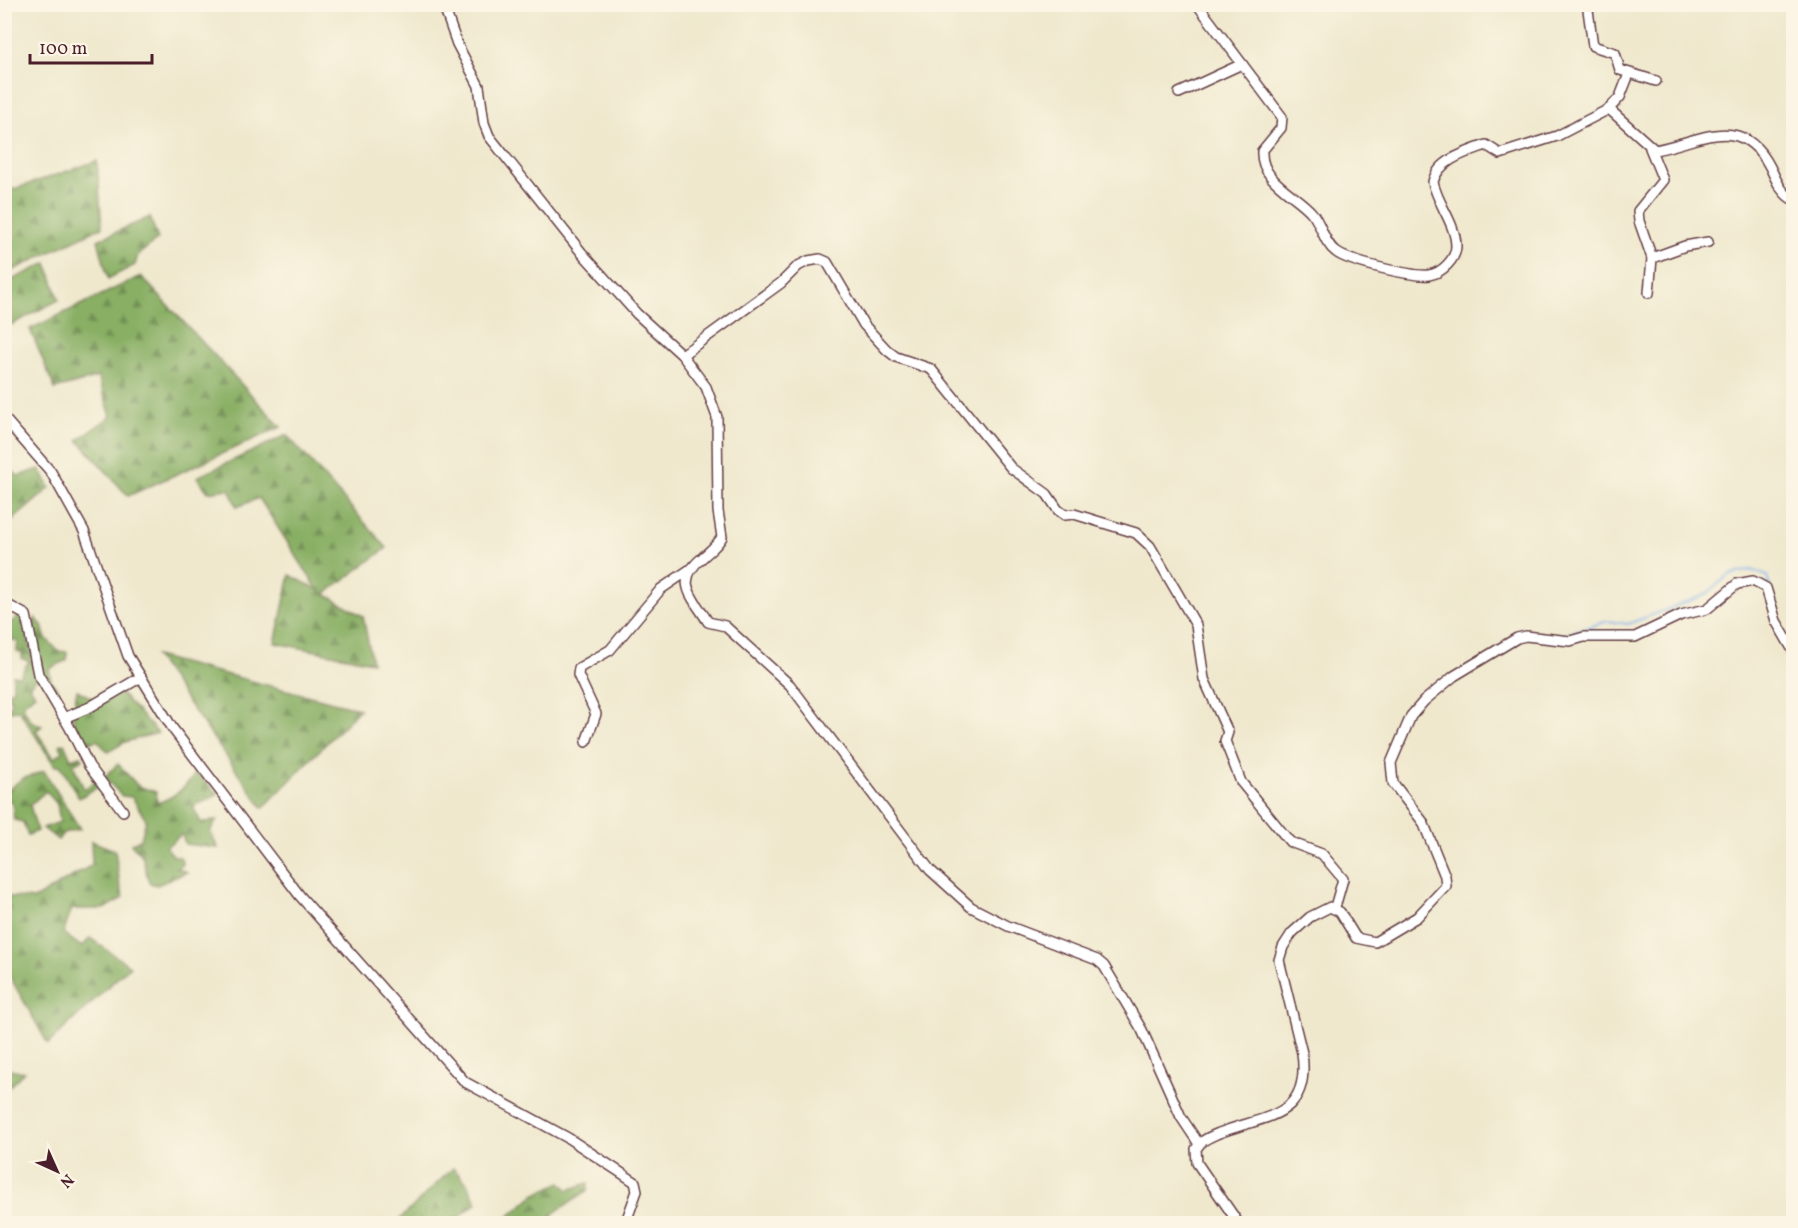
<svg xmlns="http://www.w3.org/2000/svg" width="1798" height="1228" viewBox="0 0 1798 1228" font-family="Vollkorn,serif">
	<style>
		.forest { fill: url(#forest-firs); stroke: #696748; stroke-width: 1.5 }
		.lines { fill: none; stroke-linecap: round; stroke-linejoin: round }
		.stream { stroke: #78afe7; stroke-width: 2 }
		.street-casing { stroke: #633d43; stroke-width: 12 }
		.street { stroke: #fff; stroke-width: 9 }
	</style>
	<defs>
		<pattern id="forest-firs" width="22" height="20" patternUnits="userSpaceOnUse" patternTransform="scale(1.5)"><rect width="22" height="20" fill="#88af64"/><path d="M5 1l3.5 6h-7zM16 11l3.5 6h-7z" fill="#718e53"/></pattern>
	</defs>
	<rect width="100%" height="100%" fill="#fcf5e5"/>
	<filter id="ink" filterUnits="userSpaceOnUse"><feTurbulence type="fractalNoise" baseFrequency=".0167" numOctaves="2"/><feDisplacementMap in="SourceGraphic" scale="12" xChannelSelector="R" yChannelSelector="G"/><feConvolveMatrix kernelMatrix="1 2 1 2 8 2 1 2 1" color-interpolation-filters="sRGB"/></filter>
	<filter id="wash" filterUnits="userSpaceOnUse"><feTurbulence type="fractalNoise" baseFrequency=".008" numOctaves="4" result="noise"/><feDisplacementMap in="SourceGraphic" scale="24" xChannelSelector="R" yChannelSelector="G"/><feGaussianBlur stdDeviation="1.35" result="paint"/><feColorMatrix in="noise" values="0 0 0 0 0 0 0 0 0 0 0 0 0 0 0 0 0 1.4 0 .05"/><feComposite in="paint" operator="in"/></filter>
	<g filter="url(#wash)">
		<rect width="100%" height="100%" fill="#efe8cd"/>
		<!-- forest -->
		<g class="forest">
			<path d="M97 161 102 227 5 274V192Z"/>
			<path d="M150 217 158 239 138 255 135 265 108 279 98 240Z"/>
			<path d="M47 263 59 300 5 328V283Z"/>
			<path d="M141 276 281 427 128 496 78 440 111 416 98 377 55 389 30 329Z"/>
			<path d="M287 435 387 548 325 594 363 616 372 662 275 643 290 575 318 590 259 498 237 507 229 489 208 492 197 477Z"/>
			<path d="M4 463 18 476 40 469 50 488 5 527Z"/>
			<path d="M22 613 37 678 29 686 35 694 22 705 31 721 42 726 36 731 54 758 63 752 60 745 64 743 71 759 81 756 83 759 73 764 84 789 97 780 104 789 101 791 97 787 79 798 60 765 55 766 19 710 9 711 11 700 9 699V691L13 690V675L20 676 29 661 22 659V653L17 651 18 641 5 639 7 619 12 622Z"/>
			<path d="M35 618 42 625 45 637 58 651 67 652V660L49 669 51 681 58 690 55 694C35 675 28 644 35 618Z"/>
			<path d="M155 656 360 709 263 808Z"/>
			<path d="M108 689 122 695 158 733 125 742 108 752 97 740 83 745 72 715 77 690 94 699Z"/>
			<path d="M118 764 138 786 156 792 157 803C175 797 185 788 196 773L218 794 193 806 201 823 217 820 210 832 218 848 185 844 182 834 166 847 174 856 180 857 183 864 177 868 187 872 157 885 149 883 142 855 131 844 141 839 146 820 132 797 122 796 104 777Z"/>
			<path d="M44 771 80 829 63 833 58 840 43 828 60 822 57 804 46 791 30 805 37 831 28 835 23 822 14 820 12 802 5 799V792L22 779Z"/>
			<path d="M91 841 115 850 120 886 124 897 105 909H72L63 933 82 947 90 938 130 966 48 1044 5 968V896L34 899 92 865Z"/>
			<path d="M5 1068 24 1072 5 1091 4 1068Z"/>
			<path d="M453 1168 467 1183 477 1203 458 1218 462 1223H396Z"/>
			<path d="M561 1182 568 1190 588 1183V1190L551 1215 559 1223H501L534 1195Z"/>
		</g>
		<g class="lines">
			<!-- stream -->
			<path class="stream" d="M1559 636 1608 621 1628 624 1705 595 1729 575 1751 570 1767 576 1774 599"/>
		</g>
	</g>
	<g filter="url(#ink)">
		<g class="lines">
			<defs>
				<g id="street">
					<path d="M443 4 457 44 479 86 484 123 489 136 582 253 637 314 682 355 706 387 717 417 718 511 722 537C717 546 709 551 702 558 673 582 693 597 708 622L725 626 790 685 930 870 971 907 1008 926 1097 960 1104 966 1142 1030 1181 1117 1199 1144"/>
					<path d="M1197 4 1282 117 1281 128 1262 151C1260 181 1296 194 1312 213 1322 225 1323 242 1336 252 1348 262 1414 277 1429 275 1442 273 1456 259 1456 246 1456 224 1437 203 1433 182 1438 160 1467 152 1486 145L1500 154 1557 136 1609 109 1655 150C1700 142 1741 111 1770 167 1776 179 1781 194 1794 200"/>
					<path d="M1588 10 1593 46 1615 53 1620 70 1656 81"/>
					<path d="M1179 93 1242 64"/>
					<path d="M1609 109 1620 97 1629 74"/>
					<path d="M1652 258 1685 246 1708 242"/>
					<path d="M1649 293 1652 258 1639 221 1638 211 1663 180 1650 148"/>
					<path d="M682 355 781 283 798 266 808 261 820 259 827 262 864 325 887 350 896 357 931 369 1011 468 1047 494 1058 510 1065 515 1074 514 1136 533 1150 546 1196 625 1204 679 1228 732 1225 741 1241 782 1290 842 1322 854 1343 879 1335 907"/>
					<path d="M4 418 51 472 84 531 128 656 173 729 300 896 465 1082 568 1138 635 1182 637 1191 628 1216 633 1224"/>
					<path d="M4 603 26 615 38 674 70 728 89 766 123 811"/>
					<path d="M64 718 90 707 141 677"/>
					<path d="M586 742 596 714 578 675 579 668 610 650 661 589 689 570"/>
					<path d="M1239 1224 1197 1163 1196 1149C1201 1140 1210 1137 1219 1133 1265 1115 1311 1119 1302 1053L1279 960 1283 947 1292 933 1310 917 1330 907 1340 912 1356 938 1375 942 1417 917 1446 886 1445 876 1423 822 1393 783 1391 763 1411 716 1424 701 1454 676 1517 638 1526 636 1570 641 1584 637H1635L1681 615 1707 609 1737 584 1753 581 1766 588 1776 621 1794 652"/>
				</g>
			</defs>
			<!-- street casing -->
			<use href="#street" class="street-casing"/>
			<!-- street -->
			<use href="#street" class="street"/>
		</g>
	</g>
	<!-- margin -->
	<rect width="1798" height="1228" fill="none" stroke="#fcf5e5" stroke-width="24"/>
	<!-- north arrow -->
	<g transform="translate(57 1171) rotate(135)" stroke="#fcf5e5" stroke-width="4.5" paint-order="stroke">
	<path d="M0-4.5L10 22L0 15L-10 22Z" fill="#4a1f2b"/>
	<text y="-9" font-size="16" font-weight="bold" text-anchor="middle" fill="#4a1f2b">N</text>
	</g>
	<!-- scale -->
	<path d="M30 54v9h122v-9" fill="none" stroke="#4a1f2b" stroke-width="3"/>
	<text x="39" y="54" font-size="18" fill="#4a1f2b" stroke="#fcf5e5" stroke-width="4.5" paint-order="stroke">100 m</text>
</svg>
